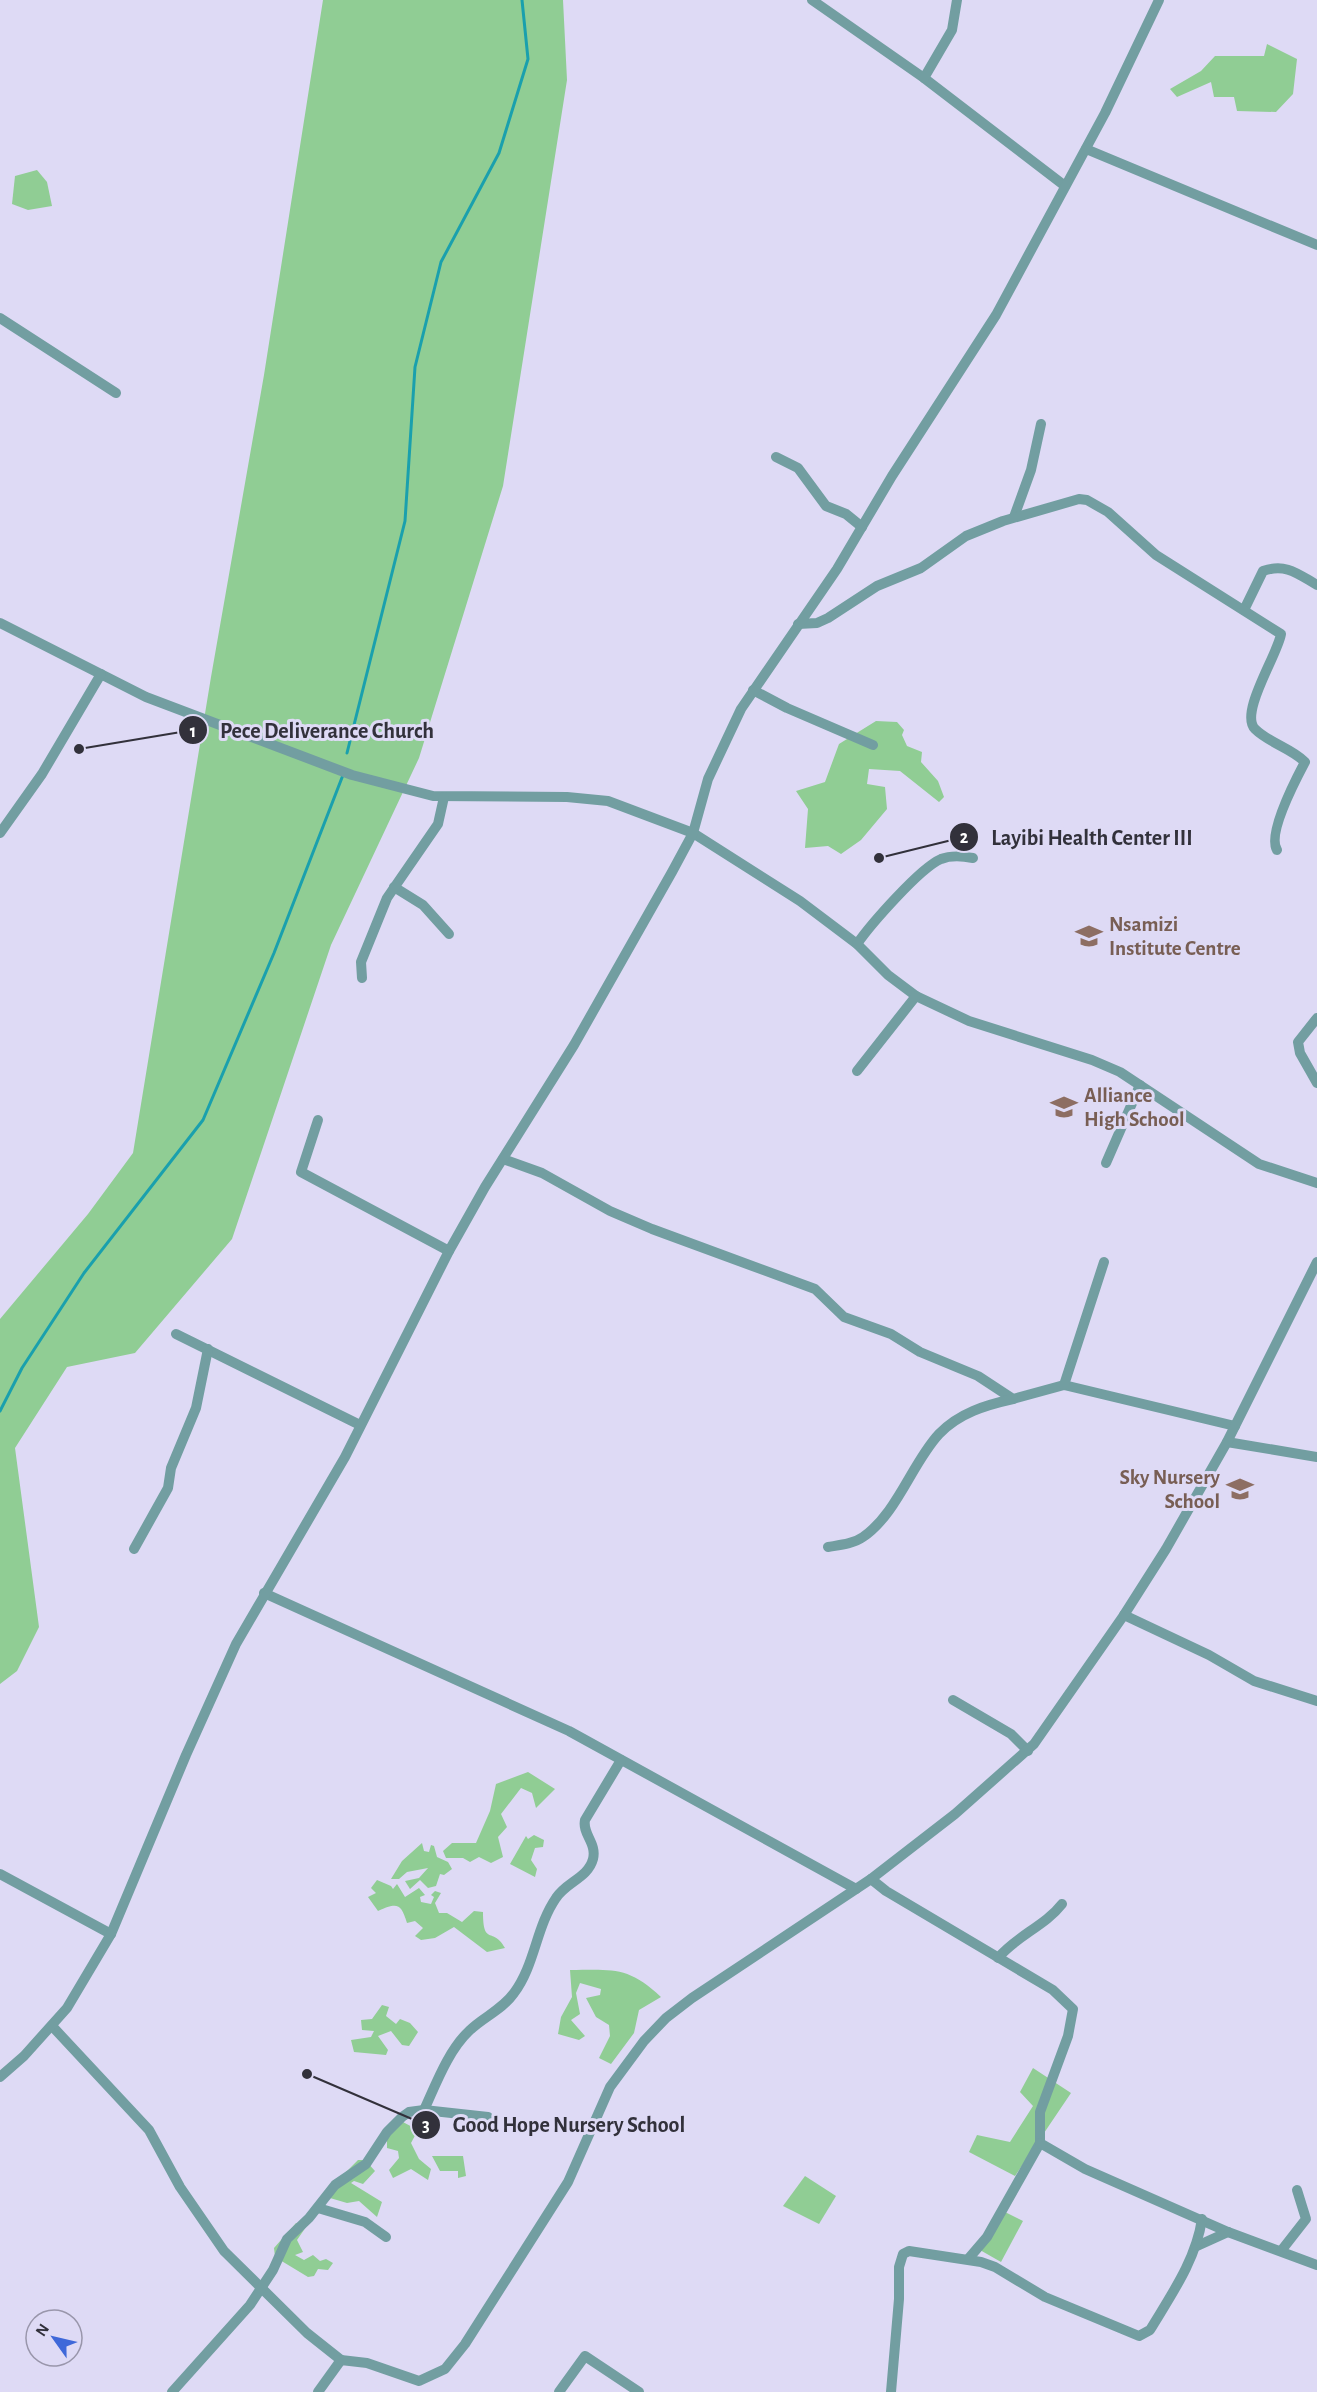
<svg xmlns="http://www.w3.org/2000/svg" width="1317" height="2392" viewBox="0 0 1317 2392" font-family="'Alegreya Sans',sans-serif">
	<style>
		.green { fill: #90cd94 }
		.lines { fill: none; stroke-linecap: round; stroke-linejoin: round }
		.stream { stroke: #1aa0ad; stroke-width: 3 }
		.minor { stroke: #729ea1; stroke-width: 10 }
		.labels { text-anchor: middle; stroke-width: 6; stroke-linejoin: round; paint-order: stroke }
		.education-label { font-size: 21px; font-weight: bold; fill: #785e54; stroke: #dedaf5; text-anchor: start }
		.leader { fill: none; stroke: #32313b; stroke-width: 2 }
		.callout-dot { fill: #32313b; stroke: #dedaf5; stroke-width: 2 }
		.mark-label { font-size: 18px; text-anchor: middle; font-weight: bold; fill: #fff }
		.callout-label { font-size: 22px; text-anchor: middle; font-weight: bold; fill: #32313b; stroke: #dedaf5; stroke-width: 6; stroke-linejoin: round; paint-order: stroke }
	</style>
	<rect width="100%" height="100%" fill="#dedaf5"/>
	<!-- green -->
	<g class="green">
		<path d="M323 0H563L567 80 503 486 419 758 331 945 232 1239 135 1353 67 1367 15 1448 39 1627 17 1671 0 1684V1319L88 1214 133 1153 211 677 264 375Z"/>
		<path d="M1267 44 1297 59 1293 94 1276 112 1237 111 1234 97H1214L1211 82 1177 97 1170 89 1201 71 1215 56H1264Z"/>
		<path d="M37 170 47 182 52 206 28 210 12 204 15 176Z"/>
		<path d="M876 721 897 722 904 730 902 735 907 746 922 752 921 762 938 781 944 797 939 802 900 771 869 769 867 784 885 787 887 809 861 840 841 854 828 846 805 848 808 809 796 791 825 782 839 744Z"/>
		<path d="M528 1772 555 1789 536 1808 532 1793 521 1788 501 1814 507 1827 498 1837 503 1857 491 1863 479 1857 470 1862 463 1858H446L443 1851 452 1843H476L490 1811 496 1784Z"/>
		<path d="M534 1835 544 1840 543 1847 535 1848 531 1860 537 1869 535 1877 510 1864 526 1836 528 1839Z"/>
		<path d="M422 1843 424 1851 429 1852 431 1845 434 1846 437 1857 448 1862 452 1869 444 1875 440 1874 436 1886 428 1888 420 1880 410 1889 405 1881 419 1878 428 1868 407 1872 399 1879H391L402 1861Z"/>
		<path d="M377 1880 391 1886 393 1889 397 1884 405 1897 419 1888 425 1895 420 1897 421 1902 431 1904 434 1897 431 1895 435 1891 441 1893 435 1903 439 1913H447L462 1922 474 1911 483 1912C483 1947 493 1926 505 1948L487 1952 454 1927 435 1938 421 1940 415 1936 423 1928 415 1921 407 1923C401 1904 398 1902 378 1911L368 1897 376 1893 371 1888Z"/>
		<path d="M570 1970C613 1970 628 1966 661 1997L639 2010 634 2033 611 2064 599 2058 610 2036 609 2025 596 2017 586 1998 600 1995 601 1989 580 1983 576 1993 580 2014 571 2020 585 2036 579 2040 558 2034 561 2017 572 1997Z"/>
		<path d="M382 2005 389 2007 386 2016 396 2024 400 2019 410 2023 418 2032 409 2046 402 2045 391 2031 378 2036 388 2050 386 2055 354 2052 351 2040 371 2037 374 2031 362 2030 361 2020 372 2019Z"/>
		<path d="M1033 2068 1071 2093 1015 2176 969 2152 977 2135 1010 2142 1033 2106 1020 2092Z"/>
		<path d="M401 2121 418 2130 411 2143 419 2159 431 2169 428 2180 411 2169 393 2178 389 2170 399 2158 398 2151 387 2148V2132Z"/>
		<path d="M432 2156H463L466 2176 458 2178V2171H440Z"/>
		<path d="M358 2160H365L375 2171 363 2184 354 2181 351 2183 382 2202 377 2217 359 2201 347 2203 330 2198 345 2173Z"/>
		<path d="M805 2176 836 2196 819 2224 783 2206Z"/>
		<path d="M1001 2210 1023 2221 1001 2262 980 2250Z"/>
		<path d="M296 2223 306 2227 297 2240 303 2252 295 2255 304 2260 313 2255 320 2261 326 2259 333 2263 328 2270 318 2269 314 2276 308 2277 275 2257 274 2248Z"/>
	</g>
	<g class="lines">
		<!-- stream -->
		<g class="stream">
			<path d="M347 753 405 521 415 367 441 262 499 153 528 59 522 0"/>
			<path d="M0 1411 22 1368 84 1273 203 1120 274 953 343 775"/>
		</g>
		<!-- minor -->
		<g class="minor">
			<path d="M812 0 924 78 1065 186"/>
			<path d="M924 78 952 30 957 0"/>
			<path d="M1086 149 1317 245"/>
			<path d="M0 318 116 393"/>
			<path d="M776 457 798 468 826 506 846 514 862 527"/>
			<path d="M1014 517 1031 470 1041 424"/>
			<path d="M1244 610 1263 571C1286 563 1298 574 1317 585"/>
			<path d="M0 623 146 697 352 775 433 796 567 797 608 801 693 833 800 901 857 944 888 975 916 996 969 1021 1092 1060 1120 1072 1259 1164 1317 1183"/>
			<path d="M798 624 817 623 828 618 877 586 921 568 966 536 1003 521 1079 499 1087 500 1108 512 1156 555 1281 634C1278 654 1239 713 1255 729 1269 743 1291 748 1305 762 1296 779 1267 834 1277 850"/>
			<path d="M753 690 787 708 873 745"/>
			<path d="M0 833 42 774 101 674"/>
			<path d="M394 887 423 905 449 934"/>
			<path d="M857 944C871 924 920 868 941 859 951 855 962 856 973 858"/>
			<path d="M362 978 361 962 387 898 438 824 444 797"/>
			<path d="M1317 1018 1298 1042 1300 1053 1317 1083"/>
			<path d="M857 1071 916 996"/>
			<path d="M318 1120 301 1172 449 1251"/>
			<path d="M503 1159 542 1173 610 1211 652 1229 815 1289 844 1317 891 1334 920 1352 978 1376 1013 1399 1064 1385 1235 1426"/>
			<path d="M1106 1163 1140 1085"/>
			<path d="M176 1334 360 1425"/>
			<path d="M1064 1385 1104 1262"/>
			<path d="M1227 1442 1317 1457"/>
			<path d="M828 1547C840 1545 853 1544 863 1537 897 1514 912 1463 939 1434 959 1413 986 1405 1013 1399"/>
			<path d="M134 1549 168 1488 171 1468 196 1408 208 1349"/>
			<path d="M264 1593 569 1731 856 1889"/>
			<path d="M1124 1615 1209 1655 1254 1681 1317 1701"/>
			<path d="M953 1700 1011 1734 1028 1751"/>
			<path d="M0 1874 111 1934"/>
			<path d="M871 1879 886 1891 1053 1990 1073 2009 1068 2036 1040 2112V2143L987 2237 969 2258"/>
			<path d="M998 1958C1016 1936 1045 1926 1062 1904"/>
			<path d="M52 2026 149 2130 180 2187 224 2251 307 2333 341 2360"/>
			<path d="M0 2077 24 2056 67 2008 111 1934 186 1755 236 1644 345 1457 449 1251 485 1187 574 1045 672 872 693 833 708 779 741 709 837 569 892 476 996 315 1105 113 1159 0"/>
			<path d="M424 2110C436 2084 448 2051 469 2031 483 2017 502 2010 514 1993 535 1965 536 1927 556 1898 566 1882 588 1878 593 1859 597 1843 582 1834 585 1820L621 1760"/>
			<path d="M1040 2143 1085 2169 1228 2232 1317 2265"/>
			<path d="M318 2208 365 2222 386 2237"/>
			<path d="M1197 2246 1228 2232"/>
			<path d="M1281 2251 1306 2219 1297 2190"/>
			<path d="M172 2392 250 2305 273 2270 287 2239 309 2218 335 2185 366 2164 387 2132 402 2117 409 2112 424 2110 488 2117"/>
			<path d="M318 2392 341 2360 367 2363 419 2381 445 2369 465 2344 568 2182 610 2087 644 2041 666 2018 692 1998 871 1879 955 1814 1034 1744 1124 1615 1166 1549 1227 1442 1317 1262"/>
			<path d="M559 2392 585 2356 639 2392"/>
			<path d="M891 2392 899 2299V2267L903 2254 909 2251 981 2262 995 2267 1045 2297 1139 2336 1150 2330C1171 2295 1196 2260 1202 2219"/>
		</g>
	</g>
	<!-- icons -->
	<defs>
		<symbol id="school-bare" viewBox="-9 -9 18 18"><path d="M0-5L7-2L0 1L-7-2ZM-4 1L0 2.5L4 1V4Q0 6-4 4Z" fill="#8d6e63" stroke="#dedaf5" stroke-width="2.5" paint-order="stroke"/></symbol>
	</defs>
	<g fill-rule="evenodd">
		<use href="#school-bare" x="1070" y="917" width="38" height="38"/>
		<use href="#school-bare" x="1045" y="1088" width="38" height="38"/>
		<use href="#school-bare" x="1221" y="1470" width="38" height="38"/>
	</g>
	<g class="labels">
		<!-- education labels -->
		<g class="education-label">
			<text x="1109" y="931">Nsamizi<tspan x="1109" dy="24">Institute Centre</tspan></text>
			<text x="1084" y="1102">Alliance<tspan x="1084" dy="24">High School</tspan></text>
			<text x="1220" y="1484" text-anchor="end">Sky Nursery<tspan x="1220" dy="24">School</tspan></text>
		</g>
	</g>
	<!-- callouts -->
	<path class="leader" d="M79 749L193 730M879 858L964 837M307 2074L426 2125"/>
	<g class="callout-dot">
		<circle cx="79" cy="749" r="6"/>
		<circle cx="879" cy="858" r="6"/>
		<circle cx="307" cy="2074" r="6"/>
		<circle cx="193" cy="730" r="15"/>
		<circle cx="964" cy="837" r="15"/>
		<circle cx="426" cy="2125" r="15"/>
	</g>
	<g class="mark-label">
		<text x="193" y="737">1</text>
		<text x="964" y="843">2</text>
		<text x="426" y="2131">3</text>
	</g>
	<g class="callout-label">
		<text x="327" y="738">Pece Deliverance Church</text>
		<text x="1092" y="845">Layibi Health Center III</text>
		<text x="569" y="2132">Good Hope Nursery School</text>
	</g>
	<!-- north arrow -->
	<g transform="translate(54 2338) rotate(304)"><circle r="28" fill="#dedaf5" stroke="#9996ab" stroke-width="1.5"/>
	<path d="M0-4.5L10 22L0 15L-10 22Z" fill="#3f68d9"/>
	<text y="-9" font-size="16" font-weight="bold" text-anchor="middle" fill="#32313b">N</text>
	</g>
</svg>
